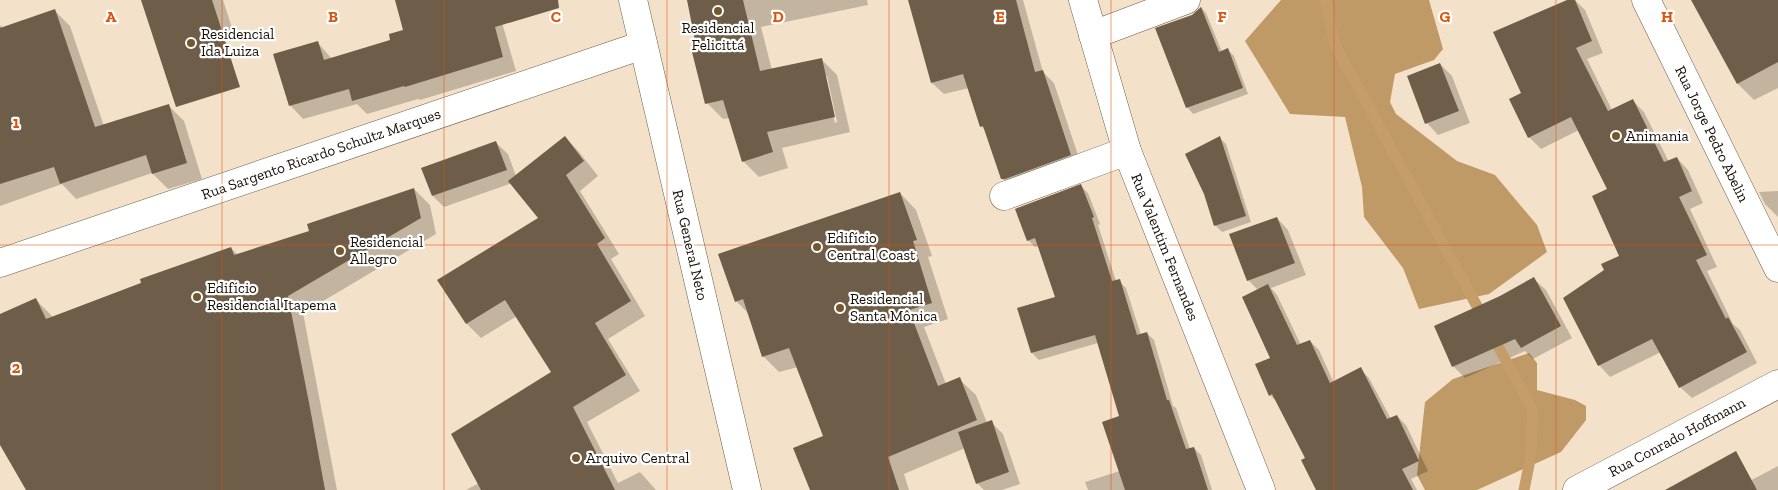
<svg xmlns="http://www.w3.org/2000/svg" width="1778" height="490" viewBox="0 0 1778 490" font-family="'Zilla Slab',serif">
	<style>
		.forest { fill: #c09a66 }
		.shadow { fill: #0003; fill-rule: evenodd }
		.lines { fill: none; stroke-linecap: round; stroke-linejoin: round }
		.stream { stroke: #c49d6a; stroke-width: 11 }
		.building { fill: #6e5d48 }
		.minor-casing { stroke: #6b5b46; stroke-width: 29 }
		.major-casing { stroke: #6b5b46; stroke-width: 29 }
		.minor { stroke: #fff; stroke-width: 28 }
		.major { stroke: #fff; stroke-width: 28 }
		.grid { fill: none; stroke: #dd550c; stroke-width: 1; stroke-opacity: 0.55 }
		.poi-dot { fill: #75572b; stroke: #fff; stroke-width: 2 }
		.labels { text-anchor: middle; stroke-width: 4.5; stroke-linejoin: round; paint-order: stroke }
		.poi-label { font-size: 15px; fill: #150e06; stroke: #fff; text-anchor: start }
		.street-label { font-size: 15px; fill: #150e06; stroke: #fff }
		.grid-label { font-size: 16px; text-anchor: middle; font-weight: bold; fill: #dd550c; stroke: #fff; stroke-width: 4.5; stroke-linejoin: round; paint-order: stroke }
	</style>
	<rect width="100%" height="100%" fill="#f4e1c9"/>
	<!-- forest -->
	<g class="forest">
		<path d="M1281 0H1429L1443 49 1434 60 1395 74 1390 102 1396 114 1457 161 1495 175 1537 225 1547 252 1489 294 1419 309 1403 268 1364 217 1362 187 1345 117 1290 114 1245 41Z"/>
		<path d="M1529 353 1537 363V390L1575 400 1586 406V420L1561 452 1477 490H1425L1417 475 1425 402 1453 379Z"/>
	</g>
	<!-- shadow -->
	<g class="shadow">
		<path d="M143 0H223L234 34 173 55Z"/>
		<path d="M396 0H482L501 19 516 71 420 100 418 99 367 114 357 104 303 119 290 105 318 43 332 59 392 41 404 31Z"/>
		<path d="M688 0H867L868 5 761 27 772 70 821 59 837 75 850 132 782 148 788 168 759 177 743 161 730 118 723 119 707 103 699 52ZM824 76H827L837 122 835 123Z"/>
		<path d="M945 0H1023L1043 72 1054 83 1082 167 1014 190 1002 178 986 131 981 126 969 88 944 94 932 83 919 34Z"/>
		<path d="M1571 0H1575L1585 10 1603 53 1587 59 1612 110 1633 101 1644 112 1669 162 1677 158 1688 170 1703 203 1690 209 1717 267 1707 271 1733 324 1740 330 1757 363 1692 398 1680 387 1661 352 1610 377 1599 365 1605 270 1621 257 1609 189 1579 130 1541 149 1529 137 1522 93Z"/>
		<path d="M1693 0H1778V88L1754 100 1738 84Z"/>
		<path d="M1201 7 1206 13 1222 52 1228 50 1234 56 1248 94 1193 114 1187 107 1192 16 1199 11Z"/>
		<path d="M55 11 70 26 104 126 169 106 184 121 202 179 168 189 152 173 76 199 62 184 0 206V25L3 28Z"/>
		<path d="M1440 64 1452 76 1470 123 1438 135 1427 123Z"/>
		<path d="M565 137 579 152 598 176 580 191 619 254 611 259 645 316 608 339 640 391 587 422 618 483 640 472 656 490H466L479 483 553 373 517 316 481 338 467 324 439 280 540 218 512 183 444 207 433 196 496 143 508 154 516 176Z"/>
		<path d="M1220 138 1226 144 1251 222 1222 232 1215 225Z"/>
		<path d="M1081 186 1088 193 1100 224 1098 225 1116 281H1119L1126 288 1141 335 1147 333 1154 340 1173 406 1176 408 1190 449 1194 448 1201 455 1212 490H1088L1085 482 1120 471V417L1098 343 1039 360 1032 353 1019 309 1057 298 1039 246 1035 247 1028 240Z"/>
		<path d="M414 189 430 205 436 234 303 313 337 490H28L0 442V316L36 300 53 317 231 248 238 255 310 232Z"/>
		<path d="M1778 191V217L1765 204 1759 192Z"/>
		<path d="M900 193 916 210 932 256 928 257 948 319 924 327 946 384 959 379 976 395 987 423 991 422 1003 434 1020 484 1002 490H984L977 483 965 448 904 474 909 490H811L824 436 798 367 779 372 763 356 750 315 736 301Z"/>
		<path d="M1277 218 1288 230 1306 275 1271 288 1277 295 1301 345 1310 341 1319 350 1334 383 1360 369 1369 378 1391 419 1397 416 1406 425 1428 471 1411 479 1417 490H1317L1307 459 1278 403 1270 395 1257 365 1271 358 1258 290 1248 280Z"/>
		<path d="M1534 279 1546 290 1572 338 1533 359 1525 351 1465 378 1453 366 1435 326 1501 297Z"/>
		<path d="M1778 466V490H1747L1744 484Z"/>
	</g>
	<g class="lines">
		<!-- stream -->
		<g class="stream">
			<path d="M1325 0 1335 45 1484 319"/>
			<path d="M1491 333 1533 411 1530 460 1524 490"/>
		</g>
	</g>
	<!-- building -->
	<g class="building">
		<path d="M141 0H212L240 87 176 107Z"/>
		<path d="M395 0H558L559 8 495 27 503 57 405 87 404 86 352 101 349 89 289 106 273 54 318 41 324 60 390 40 389 34 403 30Z"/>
		<path d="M687 0H743L760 71 822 58 835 117 767 132 773 152 742 162 723 100 705 104 692 52 697 51Z"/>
		<path d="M908 0H1016L1035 72 1043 70 1071 155 1005 179H1001L983 126 980 127 963 74 931 83Z"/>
		<path d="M1567 0H1575L1592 41 1576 48 1608 111 1633 99 1664 162 1677 157 1692 191 1679 197 1707 255 1696 260 1726 319 1728 317 1747 352 1679 388 1652 339 1598 366 1563 298 1604 270 1601 264 1619 256 1592 196 1607 189 1571 117 1528 138 1509 99 1521 93 1493 32Z"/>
		<path d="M1691 0H1778V62L1737 84Z"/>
		<path d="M1201 7 1219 52 1228 48 1243 88 1186 108 1155 28 1192 15Z"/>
		<path d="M55 9 95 127 169 104 187 163 152 174 146 155 60 184 54 167 0 184V28Z"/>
		<path d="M1440 63 1459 111 1425 124 1407 76Z"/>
		<path d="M565 136 584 161 566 175 605 238 597 244 631 301 595 323 626 375 573 407 615 490H481L451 434 551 372 505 300 466 324 437 280 538 218 508 181Z"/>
		<path d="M1220 136 1246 216 1214 226 1204 194 1185 154Z"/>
		<path d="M496 141 507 170 432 196 421 168Z"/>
		<path d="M1081 184 1094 217 1092 218 1112 281 1120 279 1137 335 1147 332 1167 400H1169L1186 449 1194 447 1208 490H1125L1102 422 1119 416 1095 335 1031 353 1017 308 1055 297 1035 238 1027 241 1015 209Z"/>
		<path d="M414 188 421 218 288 296 310 408 325 490H26L0 445V314L36 298 46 319 141 283 140 279 231 247 234 255 309 231 307 224Z"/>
		<path d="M900 192 917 240 913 241 932 303 909 310 938 386 960 377 977 420 888 457 899 490H810L793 448 823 436 789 348 762 357 743 299 735 302 718 254Z"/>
		<path d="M1277 217 1295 263 1247 281 1229 234Z"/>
		<path d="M1534 277 1561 326 1521 348 1515 339 1452 367 1434 326 1500 296Z"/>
		<path d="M1268 284 1297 345 1310 340 1330 383 1361 367 1387 419 1397 415 1419 461 1402 469 1413 490H1316L1301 460 1305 458 1272 394 1269 396 1255 364 1270 358 1242 297Z"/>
		<path d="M992 420 1009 472 976 484 958 432Z"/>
		<path d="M1736 451 1757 490H1665Z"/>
	</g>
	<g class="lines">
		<defs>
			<g id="minor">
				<path d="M1083 0 1127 151 1261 490"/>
				<path d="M1646 0 1778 268"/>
				<path d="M1093 35 1186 0"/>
				<path d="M1004 196 1127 151"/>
				<path d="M0 263 643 45"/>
				<path d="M1577 490 1778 384"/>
			</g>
			<path id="major" d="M633 0 747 490"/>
		</defs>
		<!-- minor casing -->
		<use href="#minor" class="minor-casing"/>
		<!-- major casing -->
		<use href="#major" class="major-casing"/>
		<!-- minor -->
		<use href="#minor" class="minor"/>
		<!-- major -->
		<use href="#major" class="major"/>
	</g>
	<!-- grid -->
	<path class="grid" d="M222 0V490M444 0V490M667 0V490M889 0V490M1111 0V490M1334 0V490M1556 0V490M0 245H1778"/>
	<!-- markers -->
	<g class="poi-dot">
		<circle cx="718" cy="11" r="5"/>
		<circle cx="191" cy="43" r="5"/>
		<circle cx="1616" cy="136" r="5"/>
		<circle cx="817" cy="247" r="5"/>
		<circle cx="340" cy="251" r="5"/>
		<circle cx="197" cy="297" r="5"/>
		<circle cx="840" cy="308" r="5"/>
		<circle cx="576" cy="458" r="5"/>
	</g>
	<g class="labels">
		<!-- poi labels -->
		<g class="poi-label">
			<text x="718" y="33" text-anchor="middle">Residencial<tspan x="718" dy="17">Felicittá</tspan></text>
			<text x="201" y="39">Residencial<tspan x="201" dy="17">Ida Luiza</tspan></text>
			<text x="1626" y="141">Animania</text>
			<text x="827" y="243">Edifício<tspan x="827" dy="17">Central Coast</tspan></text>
			<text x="350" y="247">Residencial<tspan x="350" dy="17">Allegro</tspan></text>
			<text x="207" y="293">Edifício<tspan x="207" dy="17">Residencial Itapema</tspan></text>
			<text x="850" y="304">Residencial<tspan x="850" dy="17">Santa Mônica</tspan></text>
			<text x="586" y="463">Arquivo Central</text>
		</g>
		<!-- street labels -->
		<g class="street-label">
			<text transform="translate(1712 134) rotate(64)" y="5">Rua Jorge Pedro Abelin</text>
			<text transform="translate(321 154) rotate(-19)" y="5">Rua Sargento Ricardo Schultz Marques</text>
			<text transform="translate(690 245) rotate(77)" y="5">Rua General Neto</text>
			<text transform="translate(1165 247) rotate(68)" y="5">Rua Valentim Fernandes</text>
			<text transform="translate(1677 437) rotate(-28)" y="5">Rua Conrado Hoffmann</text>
		</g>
	</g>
	<g class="grid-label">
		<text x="111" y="22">A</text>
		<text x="333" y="22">B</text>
		<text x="556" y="22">C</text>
		<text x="778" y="22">D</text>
		<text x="1000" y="22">E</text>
		<text x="1222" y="22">F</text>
		<text x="1445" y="22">G</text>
		<text x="1667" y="22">H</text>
		<text x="16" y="128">1</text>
		<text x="16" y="373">2</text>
	</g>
</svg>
